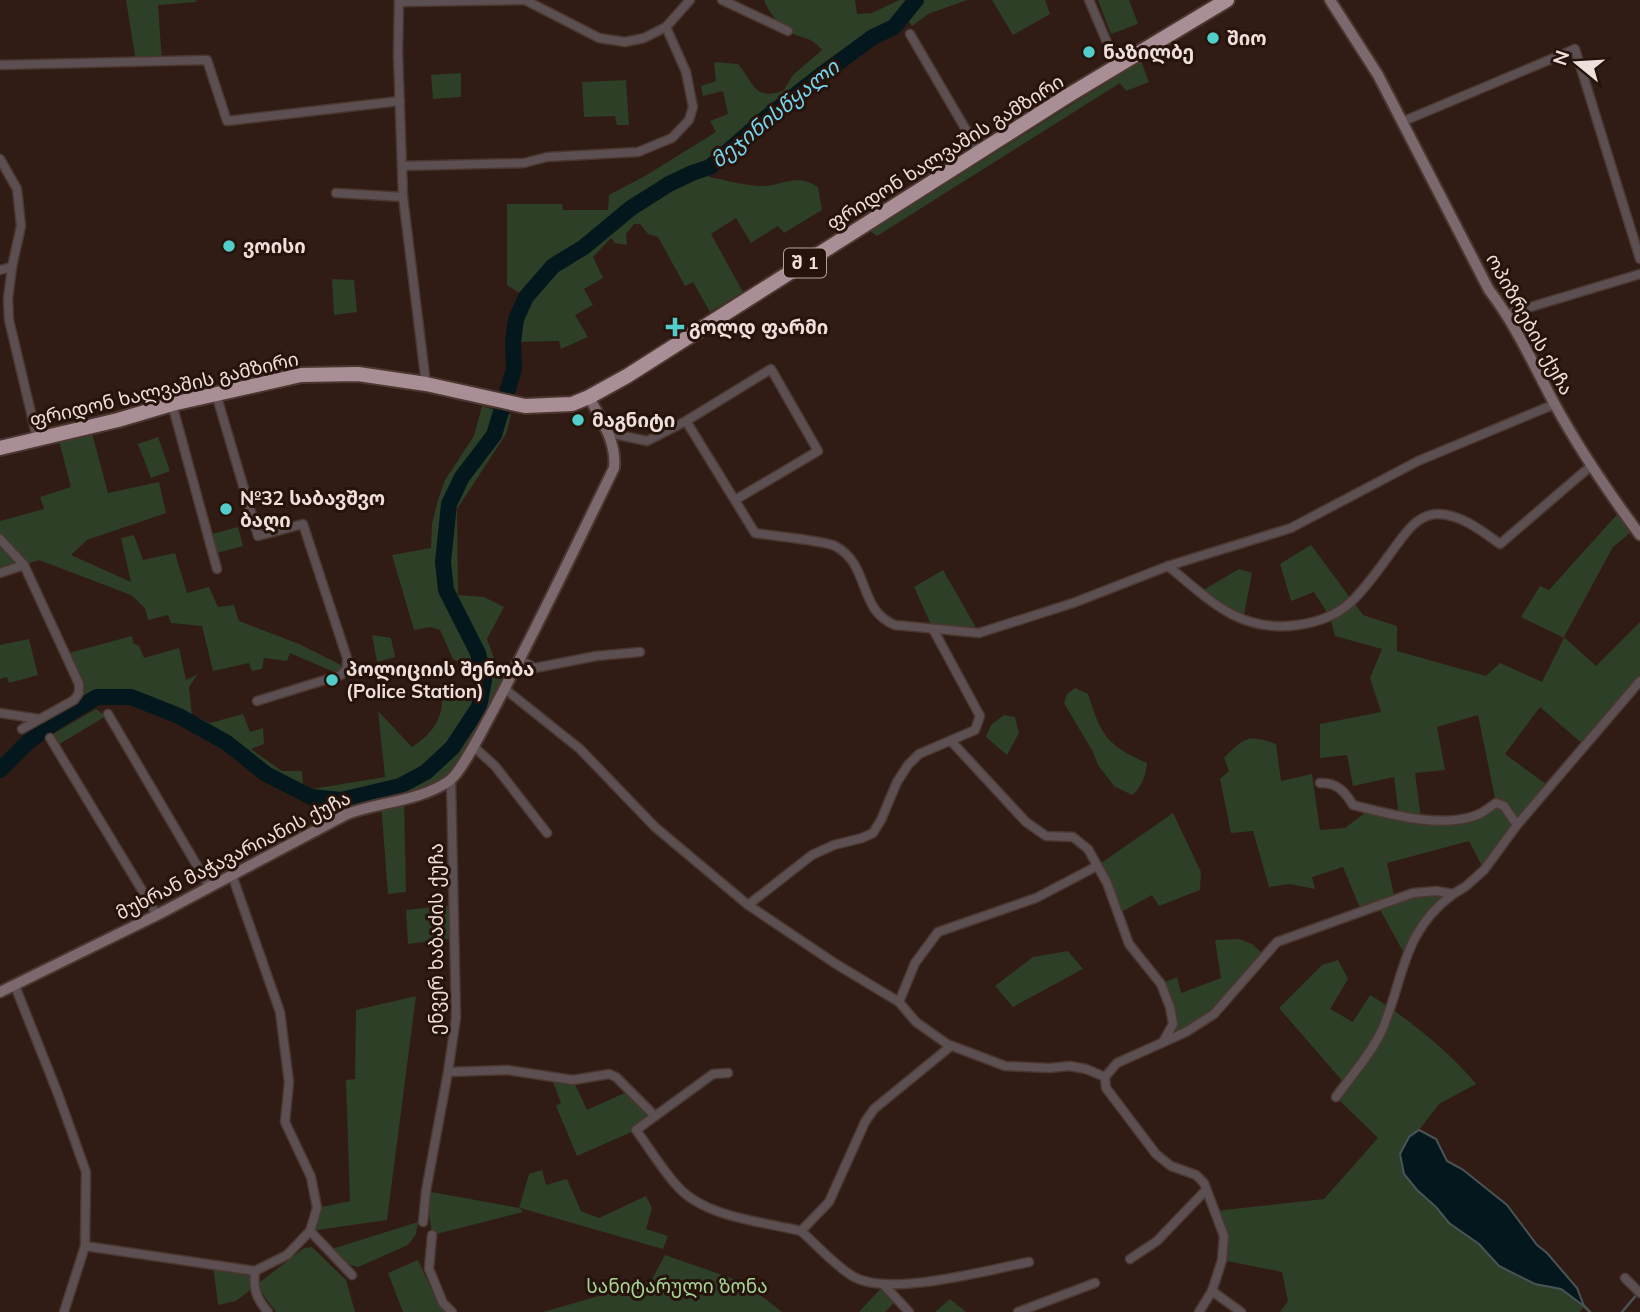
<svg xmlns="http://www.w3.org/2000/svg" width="1640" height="1312" viewBox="0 0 1640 1312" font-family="Mulish,'Noto Sans Georgian',sans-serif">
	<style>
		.green { fill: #2d3f26; fill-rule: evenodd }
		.water { fill: #04171c; stroke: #4a5355; stroke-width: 2 }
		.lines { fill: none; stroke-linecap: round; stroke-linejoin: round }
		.stream { stroke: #4a5355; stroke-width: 2.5 }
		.river { stroke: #04171c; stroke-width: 16 }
		.street-casing { stroke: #4b3730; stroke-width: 11 }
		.secondary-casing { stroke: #4b3730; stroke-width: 14 }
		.highway-casing { stroke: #4b3730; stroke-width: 18 }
		.street { stroke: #5b4f52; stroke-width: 8 }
		.secondary { stroke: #7b696d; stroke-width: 10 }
		.highway { stroke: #aa8e95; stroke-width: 14 }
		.poi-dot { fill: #53cdca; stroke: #26130b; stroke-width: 2.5 }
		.labels { text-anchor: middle; stroke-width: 6; stroke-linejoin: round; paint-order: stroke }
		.shield { fill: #26130b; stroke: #b2a29c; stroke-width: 2 }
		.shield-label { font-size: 18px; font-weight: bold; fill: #eedfda }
		.poi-label { font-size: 19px; font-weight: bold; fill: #eedfda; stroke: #26130b; text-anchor: start }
		.street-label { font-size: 19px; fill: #eedfda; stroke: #26130b }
		.park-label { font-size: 19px; fill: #a6d495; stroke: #26130b }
		.water-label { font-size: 21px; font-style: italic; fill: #75d6f0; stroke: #26130b }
	</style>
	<rect width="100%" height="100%" fill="#301c14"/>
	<!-- green -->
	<g class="green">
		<path d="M126 0H195L197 2 158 5 162 61 136 62Z"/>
		<path d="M764 0H855L857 14 872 13 899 0H967L928 14 912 26 904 15 894 27 873 37 767 117 710 167 709 177C725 180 742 185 759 186 783 187 794 172 818 187L822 210 784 233 778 226 751 243 736 218 711 234 743 292 710 312 693 282 685 286 658 237 648 234 640 224H634L626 234 627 245 615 243 611 238 593 257 603 278 584 289 593 305 575 315 588 337 561 349 559 341 513 342 516 319 526 297 507 285V204H562L563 210H608L609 195 645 176 716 132 710 121 728 114 723 91 703 96 701 86 716 81 714 62 738 64C754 82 753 101 783 91L793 75 822 50C810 35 802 40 788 31 778 24 768 11 764 0Z"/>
		<path d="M992 0H1045L1050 14 1013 35Z"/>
		<path d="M1098 0H1129L1138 24 1111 34Z"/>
		<path d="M1141 61 1149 82 1126 91 1120 83 877 236 870 231Z"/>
		<path d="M461 73V97L433 99 431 75Z"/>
		<path d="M626 80 629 125H617L615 116 584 117 582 82Z"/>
		<path d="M332 279 354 280 357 312 334 315Z"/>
		<path d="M482 406 511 415 506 434 457 509 458 595 484 597 504 607 487 639 505 689 451 780 404 799 406 892 388 894 381 803 347 814 341 800 311 797 266 774 227 743 179 716 131 697H97L82 705 65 654 132 636 133 643 139 646 144 658 179 648 186 680 198 674 189 687 192 715 210 723 243 714 250 732 263 728 264 744 251 749 282 771H302L303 784 312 789 385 777 378 711 412 747C436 732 447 712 440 684 453 683 465 688 477 687L473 669 453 659 440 630 430 627 414 630 392 555 431 548 432 524 438 500 445 480 474 436Z"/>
		<path d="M92 433 108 493 159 482 166 513 87 540 71 555 131 582 121 538 134 535 143 560 175 553 187 593 209 587 218 607 234 605 239 621 299 644 347 668 341 675 290 653 287 661 264 658 262 669 252 671 249 663 213 671 202 626 171 623 168 615 148 620 145 608 131 595 39 560 0 573V521L44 509 40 497 71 487 59 441Z"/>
		<path d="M158 437 170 471 151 478 138 444Z"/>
		<path d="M1622 509 1635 529 1613 547 1564 637 1596 666 1640 622V681L1585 746 1540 707 1505 754 1550 787 1484 870 1469 841 1387 863 1395 900 1413 893 1453 894 1439 905 1405 955 1378 906 1362 913 1343 867 1312 877 1315 889 1290 884 1269 887 1253 831 1231 833 1220 779 1229 771 1224 758C1244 737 1248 734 1276 744L1281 781 1312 774 1320 830 1345 828 1370 809 1399 816 1394 777 1353 786 1347 755 1320 758V724L1381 712 1370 678 1382 649 1335 636 1330 617 1314 592 1291 601 1280 564 1311 545 1363 615 1397 626V651L1486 676 1500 663 1542 682 1564 638 1521 617 1540 586 1549 590ZM1478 715 1496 803C1467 821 1454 819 1421 818L1415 773 1445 770 1437 727Z"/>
		<path d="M238 527 243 546 213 554 208 535Z"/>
		<path d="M1239 569 1252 573 1243 620 1200 592Z"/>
		<path d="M943 570 979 633 933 629 914 587Z"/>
		<path d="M372 635 391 638 395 657 377 662Z"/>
		<path d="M29 639 38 675 9 683 7 677 0 679V645Z"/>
		<path d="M1075 688 1088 694C1101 735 1106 745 1147 763 1146 774 1142 788 1132 795L1114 786 1098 765 1093 752 1064 703 1067 694Z"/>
		<path d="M96 709 106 716 58 745 53 734Z"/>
		<path d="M1004 715 1015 717 1019 733 1007 755 986 737 991 725Z"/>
		<path d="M1173 813 1201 872 1200 890 1159 906 1152 895 1118 914 1097 866Z"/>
		<path d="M453 905 455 938 408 944 406 910Z"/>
		<path d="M1239 939 1252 944 1265 956 1214 1014 1171 1038 1173 1024 1161 984 1177 977 1181 993 1221 978 1215 940Z"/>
		<path d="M1068 951 1083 969 1013 1007 995 986 1033 957Z"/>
		<path d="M1338 960 1348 979 1330 1009 1353 1022 1370 995C1405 1016 1451 1053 1476 1084L1439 1104 1419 1130 1409 1137 1417 1190 1436 1207 1449 1223 1479 1244 1499 1266 1535 1284 1561 1289 1584 1306 1580 1312H1280L1288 1301 1282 1272 1222 1260 1224 1236 1215 1211 1324 1199 1378 1138 1336 1097 1345 1084 1279 1008 1322 965Z"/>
		<path d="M416 996 387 1220 310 1231 317 1208 350 1201 346 1080 355 1079 356 1010Z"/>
		<path d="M551 1077 573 1080 587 1110 629 1091 655 1116 636 1130 577 1156 556 1106 561 1103Z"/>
		<path d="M542 1170 546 1185 567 1179 581 1211 599 1218 646 1196 652 1208 646 1229 668 1236 663 1249 520 1208 523 1212 432 1235 426 1191 519 1208 529 1174Z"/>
		<path d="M418 1222 416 1234 408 1245 358 1267 347 1264 332 1249Z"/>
		<path d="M312 1247 346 1280 355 1312H276L256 1285 304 1248Z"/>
		<path d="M665 1255 745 1283 782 1312H543L651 1281Z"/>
		<path d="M418 1260 439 1306 445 1312H403L388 1273Z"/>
		<path d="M213 1265 255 1271 253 1288 236 1301 218 1305Z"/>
		<path d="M884 1285 897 1300 885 1312H859Z"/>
		<path d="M950 1299 966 1312H935Z"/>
	</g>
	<!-- water -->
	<path class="water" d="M1419 1130 1436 1139 1447 1161 1462 1169 1507 1205 1537 1245 1547 1253 1577 1288 1584 1306 1561 1289 1535 1284 1499 1266 1479 1244 1449 1223 1436 1207 1417 1190 1404 1174 1400 1154 1409 1137Z"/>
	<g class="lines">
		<!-- stream -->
		<g class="stream">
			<path d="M1584 1306 1590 1312"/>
			<path d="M1622 1312 1638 1293"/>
		</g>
		<!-- river -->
		<path class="river" d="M0 770 28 742 58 720 97 697H131L179 716 227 743 266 774 311 797 341 800 400 786 426 772 452 748 479 707 484 680 478 653 446 590 443 562 449 504 462 477 494 435 514 369 513 342 516 319 526 297 553 266 584 247 631 208 669 184 692 173 710 167 767 117 821 75 873 37 894 27 916 0"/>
		<defs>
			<g id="street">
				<path d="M399 0 398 54 403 197 426 384"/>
				<path d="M525 0 599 38 625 42 644 38 666 27 690 0"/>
				<path d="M722 0 788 31"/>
				<path d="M1089 0 1117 66"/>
				<path d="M400 2 527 0"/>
				<path d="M910 34 979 152"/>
				<path d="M0 65 207 60 227 121 400 101"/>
				<path d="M1404 121 1575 49 1640 259"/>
				<path d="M0 159 17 189 21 226 12 267 8 299 9 320 37 438"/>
				<path d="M402 166 524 163 547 157 638 152 672 138 689 120 693 107 686 72 666 27"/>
				<path d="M336 193 403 197"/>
				<path d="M0 270 12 267"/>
				<path d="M1507 314 1640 274"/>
				<path d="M216 394 258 536 303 524 347 658V668L341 675 257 701"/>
				<path d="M172 404 217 569"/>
				<path d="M686 421 755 533C772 536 823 540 835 546 871 565 857 610 895 625L979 633 1073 603 1168 566 1291 528 1418 461 1555 404"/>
				<path d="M609 433 647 441 686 421 771 369 818 451 735 500"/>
				<path d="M0 539 24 565 79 684V693L74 700 22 729"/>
				<path d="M1168 566C1211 601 1239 633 1298 625 1319 622 1336 616 1351 602 1370 584 1385 560 1401 539 1410 527 1422 513 1439 514 1462 515 1482 531 1500 544L1592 465"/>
				<path d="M0 573 24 565"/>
				<path d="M520 660 535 668 596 656 640 652"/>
				<path d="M505 689 580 749 655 827 748 905 836 964 899 1002 916 1022 947 1044 1005 1066 1049 1068 1070 1066 1086 1069 1105 1077"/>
				<path d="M0 713 39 719"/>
				<path d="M108 714 209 886"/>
				<path d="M50 738 157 915"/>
				<path d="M951 741 1026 822 1046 836 1073 837 1088 849 1107 883 1129 944 1161 984 1170 1007 1173 1024 1163 1042"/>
				<path d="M473 746 495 766 547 833"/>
				<path d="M1320 783C1337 782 1345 792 1353 805 1389 814 1442 829 1477 815 1484 812 1490 807 1496 803L1504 806 1517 825"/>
				<path d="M232 875 280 1012 289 1082 285 1122 311 1177 317 1208 310 1231 287 1255 255 1271"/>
				<path d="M748 905 812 855 834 845 862 838 873 833 881 820 897 782 908 765 919 754 975 730 980 716 933 629"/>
				<path d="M15 986 58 1094 86 1172 85 1246 64 1312"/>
				<path d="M899 1002 915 963 938 932 1036 898 1097 866"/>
				<path d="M448 1072 507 1070 573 1080 609 1074 616 1077 655 1116"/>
				<path d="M728 1073 713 1074 636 1130C650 1149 663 1171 679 1188 706 1217 763 1222 801 1231L829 1202 865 1122 874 1109 951 1046"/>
				<path d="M1105 1077 1117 1063 1186 1032 1214 1014 1277 942 1413 893 1436 891 1453 894 1465 887 1484 870 1517 825 1640 681"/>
				<path d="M1105 1077 1106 1088 1156 1154 1171 1166 1196 1175 1204 1183 1224 1236 1222 1260 1212 1291 1199 1312"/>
				<path d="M1336 1097C1351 1076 1371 1054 1382 1030 1405 977 1401 933 1453 894"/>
				<path d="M423 1222 426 1191 448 1072 456 1018 451 780"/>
				<path d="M310 1231 352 1275"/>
				<path d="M801 1231C818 1246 835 1266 854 1277 891 1297 987 1270 1029 1262"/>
				<path d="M432 1235 429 1269 443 1303 452 1312"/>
				<path d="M85 1246 255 1271"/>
				<path d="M1130 1259 1157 1241 1205 1191"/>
				<path d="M255 1271C253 1289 256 1298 268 1312"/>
				<path d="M1625 1278 1640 1293"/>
				<path d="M884 1285 909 1312"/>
				<path d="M1212 1291 1241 1312"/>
				<path d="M1018 1312 1095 1283"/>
			</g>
			<g id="secondary">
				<path d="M1330 0 1378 75 1489 290C1516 325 1533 364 1554 403 1579 449 1609 493 1640 535"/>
				<path d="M0 992 157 915 347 814C380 802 420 801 449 781 461 773 481 732 489 718 533 636 573 552 614 468 617 442 601 420 589 397"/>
			</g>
			<path id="highway" d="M0 448 118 420 172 404 301 375 358 374 426 384 525 406 572 404 589 397 627 376 1069 95 1227 0"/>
		</defs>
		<!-- street casing -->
		<use href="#street" class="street-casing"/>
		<!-- secondary casing -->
		<use href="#secondary" class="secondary-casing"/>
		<!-- highway casing -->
		<use href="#highway" class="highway-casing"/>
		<!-- street -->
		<use href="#street" class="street"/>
		<!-- secondary -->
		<use href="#secondary" class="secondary"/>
		<!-- highway -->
		<use href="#highway" class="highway"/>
	</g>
	<!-- markers -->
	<g class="poi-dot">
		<circle cx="1213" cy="38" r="7"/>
		<circle cx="1089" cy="52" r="7"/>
		<circle cx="229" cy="246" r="7"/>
		<path d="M671.5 316.5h7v7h7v7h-7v7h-7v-7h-7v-7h7z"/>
		<circle cx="578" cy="420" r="7"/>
		<circle cx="226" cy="509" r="7"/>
		<circle cx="332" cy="680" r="7"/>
	</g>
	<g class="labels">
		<!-- shield labels -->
		<rect class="shield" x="784" y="248.5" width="42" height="29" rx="5"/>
		<g class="shield-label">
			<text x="805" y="269">შ 1</text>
		</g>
		<!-- poi labels -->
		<g class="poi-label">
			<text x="1227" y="45">შიო</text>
			<text x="1103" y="59">ნაზილბე</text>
			<text x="243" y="253">ვოისი</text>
			<text x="689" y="334">გოლდ ფარმი</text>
			<text x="592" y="427">მაგნიტი</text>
			<text x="240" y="505">№32 საბავშვო<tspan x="240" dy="22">ბაღი</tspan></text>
			<text x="346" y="676">პოლიციის შენობა<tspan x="346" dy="22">(Police Station)</tspan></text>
		</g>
		<!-- street labels -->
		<g class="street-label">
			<text transform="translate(945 152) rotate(-32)" y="7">ფრიდონ ხალვაშის გამზირი</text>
			<text transform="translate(1530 324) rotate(61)" y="7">ოპიზრების ქუჩა</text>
			<text transform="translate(164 389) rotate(-13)" y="7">ფრიდონ ხალვაშის გამზირი</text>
			<text transform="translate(233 855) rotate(-27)" y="7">მუხრან მაჭავარიანის ქუჩა</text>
			<text transform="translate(436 939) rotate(-90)" y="7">ენვერ ხაბაძის ქუჩა</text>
		</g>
		<!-- park labels -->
		<g class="park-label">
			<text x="677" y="1293">სანიტარული ზონა</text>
		</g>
		<!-- water labels -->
		<g class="water-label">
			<text transform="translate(775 114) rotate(-39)" y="7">მეჯინისწყალი</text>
		</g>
	</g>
	<!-- north arrow -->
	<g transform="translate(1577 63) rotate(288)" stroke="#26130b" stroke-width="5" paint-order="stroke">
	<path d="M0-5L12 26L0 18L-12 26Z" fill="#eedfda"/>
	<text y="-10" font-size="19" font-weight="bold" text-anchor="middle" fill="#eedfda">N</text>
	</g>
</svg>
